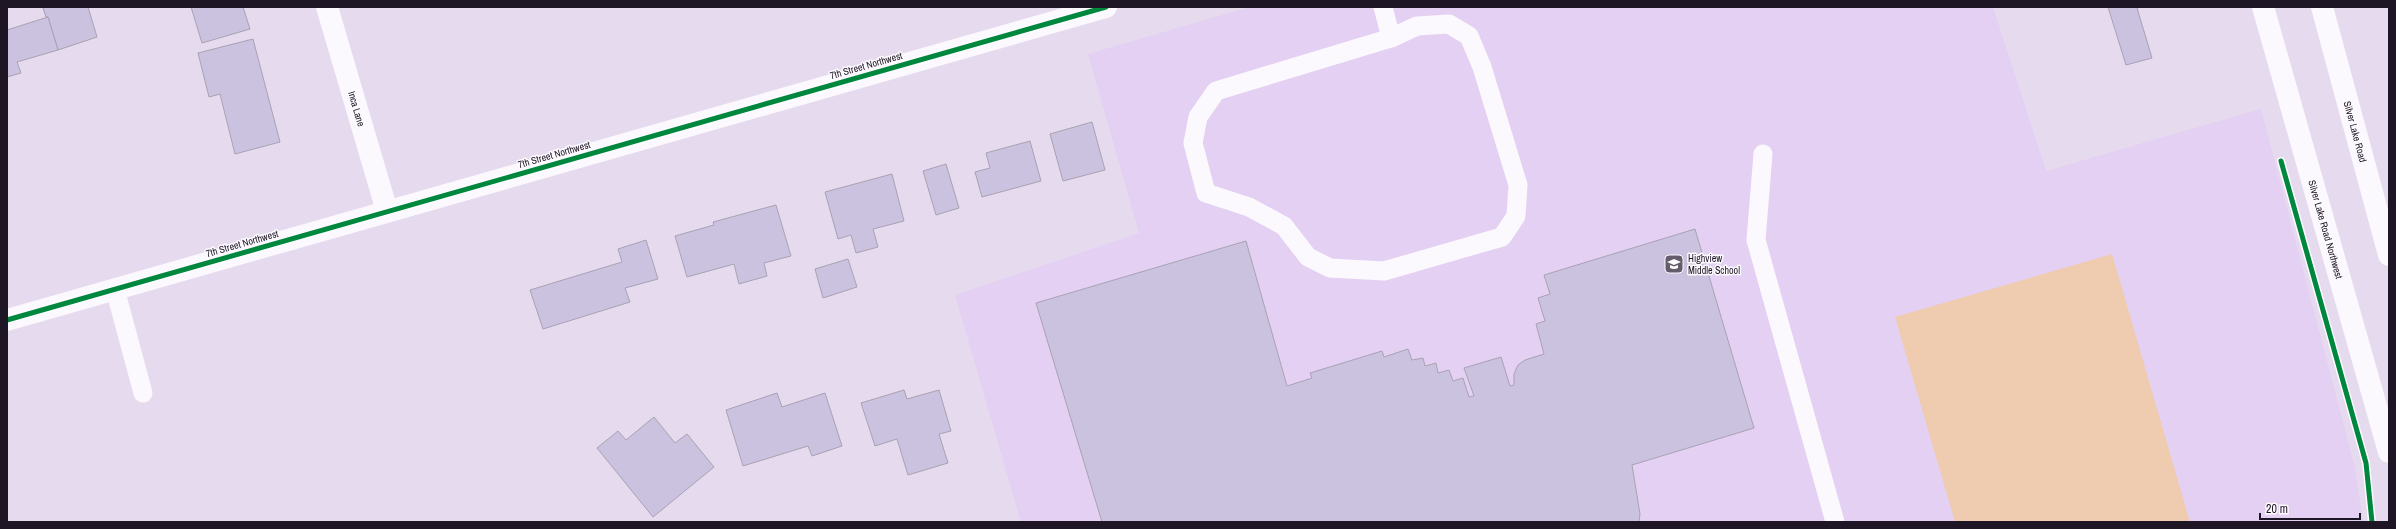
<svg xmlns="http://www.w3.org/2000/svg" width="2396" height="529" viewBox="0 0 2396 529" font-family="'Archivo Narrow',sans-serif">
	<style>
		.built { fill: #e4d0f2 }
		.green { fill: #efcbb0 }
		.building { fill: #cbc2e0; stroke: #a8a2b2 }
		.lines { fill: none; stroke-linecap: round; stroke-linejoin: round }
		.service { stroke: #fbf9fd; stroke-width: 19 }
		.minor { stroke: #fbf9fd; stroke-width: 22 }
		.tertiary { stroke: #fbf9fd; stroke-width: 22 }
		.secondary { stroke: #fbf9fd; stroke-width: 22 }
		.cycleway-casing { stroke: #fdfbff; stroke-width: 8 }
		.cycleway { stroke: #00873e; stroke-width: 5 }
		.labels { text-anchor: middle; stroke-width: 3; stroke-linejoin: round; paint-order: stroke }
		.street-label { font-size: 10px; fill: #1e1624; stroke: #fdfbff }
		.poi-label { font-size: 10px; fill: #1e1624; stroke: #fdfbff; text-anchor: start }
	</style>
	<rect width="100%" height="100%" fill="#e6daef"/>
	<!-- built -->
	<path class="built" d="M1250 7H1993L2046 171 2261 109 2355 468 2363 522H1021L955 295 1139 233 1088 54Z"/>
	<!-- green -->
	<path class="green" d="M2112 254 2190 522H1955L1895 317Z"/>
	<!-- building -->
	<g class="building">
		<path d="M48 7H88L97 37 58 50 48 17H46L43 8Z"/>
		<path d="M191 7H243L250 29 202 43Z"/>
		<path d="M2108 7H2141L2137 8 2152 58 2126 65Z"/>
		<path d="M48 17 58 50 17 62 21 73 7 77V30Z"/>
		<path d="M253 39 280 142 235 154 220 94 209 97 198 53Z"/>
		<path d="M1092 122 1105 170 1063 181 1050 134Z"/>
		<path d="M1030 141 1041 181 982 197 975 172 990 168 986 153Z"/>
		<path d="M946 164 959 208 936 215 923 171Z"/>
		<path d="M892 174 904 221 873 229 878 247 856 253 851 235 838 239 825 192Z"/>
		<path d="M776 205 791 256 764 263 767 276 739 284 734 264 687 277 675 236 714 225 713 222Z"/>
		<path d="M1695 229 1754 428 1632 465 1640 514 1639 522H1102L1036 303 1246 241 1287 386 1312 378 1310 373 1382 351 1384 357 1408 349 1412 360 1423 358 1425 366 1436 363 1438 373 1449 370 1453 381 1463 378 1469 397 1474 396 1464 368 1501 357 1510 386 1514 385V374L1518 365 1525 360 1544 354 1536 324 1545 321 1538 298 1550 294 1544 275Z"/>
		<path d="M646 240 658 279 625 288 630 302 543 329 530 290 622 262 618 249Z"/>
		<path d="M848 259 857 287 823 298 815 269Z"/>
		<path d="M904 390 907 399 939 390 951 431 939 434 948 463 908 475 897 439 875 446 861 403Z"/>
		<path d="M777 393 782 407 825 393 842 446 812 456 808 446 743 466 726 410Z"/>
		<path d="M654 417 675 443 687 434 714 467 653 517 597 448 618 431 626 440Z"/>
	</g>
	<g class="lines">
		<!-- service -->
		<g class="service">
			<path d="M1383 7 1391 38"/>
			<path d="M1449 24 1469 36 1482 67 1518 185 1516 216 1502 237 1384 271 1330 268 1308 257 1284 226 1249 207 1206 193 1193 143 1198 117 1216 91 1391 38 1417 26Z"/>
			<path d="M1763 154 1756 240 1835 522"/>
			<path d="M115 289 143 393"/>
		</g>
		<!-- minor -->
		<path class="minor" id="s1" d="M327 7 387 211"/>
		<!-- tertiary -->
		<path class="tertiary" d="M7 320 1106 7"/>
		<!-- secondary -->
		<g class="secondary">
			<path id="s2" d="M2263 7 2389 452"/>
			<path id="s3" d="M2322 7 2389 255"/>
		</g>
		<defs>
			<g id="cycleway">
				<path d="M2281 161 2366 463 2372 522"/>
				<path d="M7 320 1106 7"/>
			</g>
		</defs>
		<!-- cycleway casing -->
		<use href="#cycleway" class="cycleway-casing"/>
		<!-- cycleway -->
		<use href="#cycleway" class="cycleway"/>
	</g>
	<!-- icons -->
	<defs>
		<symbol id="school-square" viewBox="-11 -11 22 22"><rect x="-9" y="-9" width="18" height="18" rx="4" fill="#645b6b" stroke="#fdfbff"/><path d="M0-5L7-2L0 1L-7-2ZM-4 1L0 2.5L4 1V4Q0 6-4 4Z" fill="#fff"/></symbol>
	</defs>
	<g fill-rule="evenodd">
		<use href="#school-square" x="1663" y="253" width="22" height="22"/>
	</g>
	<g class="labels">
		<!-- street labels -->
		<g class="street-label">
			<text transform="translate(866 65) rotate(-16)" y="4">7th Street Northwest</text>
			<text dy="4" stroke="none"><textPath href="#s1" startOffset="106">Inca Lane</textPath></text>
			<text dy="4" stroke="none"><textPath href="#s3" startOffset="129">Silver Lake Road</textPath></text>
			<text transform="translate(554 154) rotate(-16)" y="4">7th Street Northwest</text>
			<text dy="4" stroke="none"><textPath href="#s2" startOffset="231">Silver Lake Road Northwest</textPath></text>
			<text transform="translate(242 243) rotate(-16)" y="4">7th Street Northwest</text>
		</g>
		<!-- poi labels -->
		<g class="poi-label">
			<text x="1688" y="262">Highview<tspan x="1688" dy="12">Middle School</tspan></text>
		</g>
	</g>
	<!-- border -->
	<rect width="2396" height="529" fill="none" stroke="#1e1624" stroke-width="16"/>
	<!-- scale -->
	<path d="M2260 513v6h100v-6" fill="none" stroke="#1e1624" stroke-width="2"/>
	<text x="2266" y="513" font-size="12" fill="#1e1624" stroke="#fdfbff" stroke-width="3" paint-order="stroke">20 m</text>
</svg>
